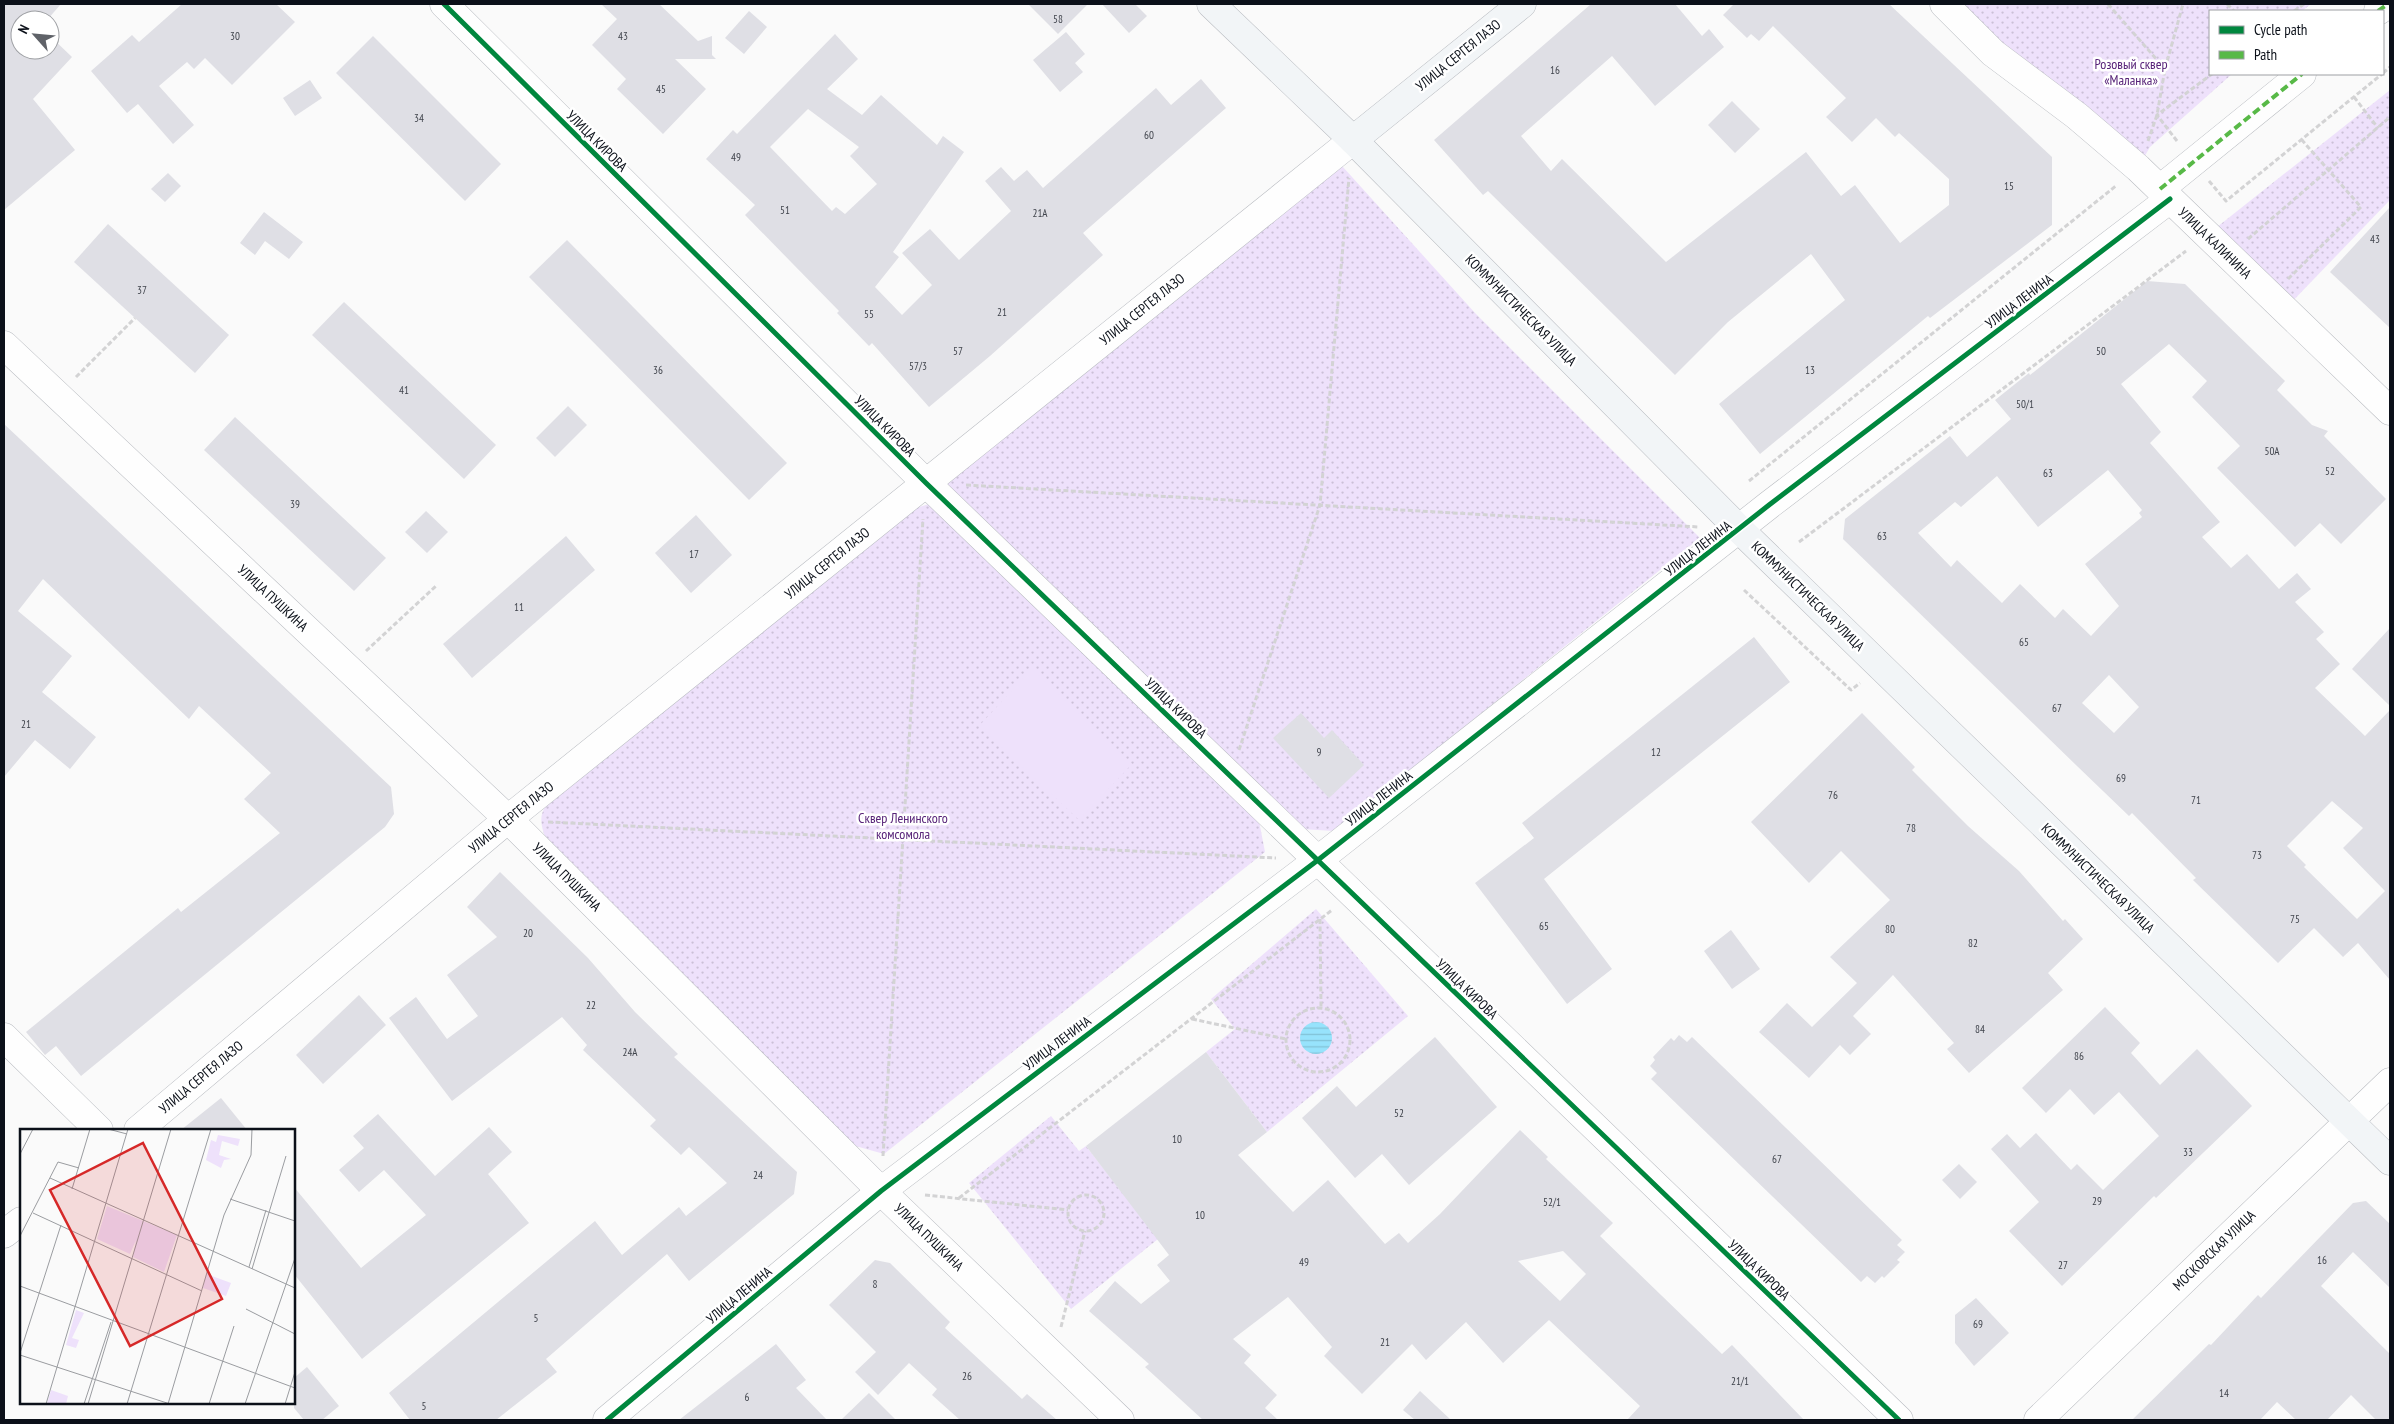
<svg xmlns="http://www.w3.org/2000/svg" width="2394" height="1424" viewBox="0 0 2394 1424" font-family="'PT Sans Narrow',sans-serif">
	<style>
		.park { fill: url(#park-dots) }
		.pitch { fill: #eee1fb }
		.water { fill: url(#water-rules) }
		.building { fill: #dfdfe5; fill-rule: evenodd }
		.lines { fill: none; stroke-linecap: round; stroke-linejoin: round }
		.street-casing { stroke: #b8bbc0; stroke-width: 29 }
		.secondary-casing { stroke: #b8bbc0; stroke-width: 29 }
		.path { stroke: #d3d3d4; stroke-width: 3; stroke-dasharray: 5 2.5; stroke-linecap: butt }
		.street { stroke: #fefefe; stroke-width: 28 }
		.secondary { stroke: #f2f5f7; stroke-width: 28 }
		.quiet { stroke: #58b947; stroke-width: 4; stroke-dasharray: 8 4; stroke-linecap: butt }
		.cycleway-casing { stroke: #fff; stroke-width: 8 }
		.cycleway { stroke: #00873e; stroke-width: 5 }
		.labels { text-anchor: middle; stroke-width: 5; stroke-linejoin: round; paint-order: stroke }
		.number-label { font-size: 11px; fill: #40444c }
		.street-label { font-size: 14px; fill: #0b1019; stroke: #fff }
		.park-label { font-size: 14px; fill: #572378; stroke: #fff }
		.inset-road { fill: none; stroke: #9a9ca0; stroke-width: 1 }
		.view { fill: #d62828; fill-opacity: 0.15; stroke: #d62828; stroke-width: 2.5 }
		.inset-edge { fill: none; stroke: #0b1019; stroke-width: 2.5 }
	</style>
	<defs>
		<pattern id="park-dots" width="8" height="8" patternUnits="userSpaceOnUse" patternTransform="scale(1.25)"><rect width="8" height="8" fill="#eee1fb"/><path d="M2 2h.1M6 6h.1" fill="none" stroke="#cbc0d7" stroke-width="1.8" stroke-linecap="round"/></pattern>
		<pattern id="water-rules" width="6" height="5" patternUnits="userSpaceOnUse" patternTransform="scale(1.25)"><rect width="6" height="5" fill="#97e3fc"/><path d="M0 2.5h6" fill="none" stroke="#81c2d7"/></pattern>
	</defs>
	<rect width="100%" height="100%" fill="#fafafa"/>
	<!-- park -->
	<g class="park">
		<path d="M1953 4H2311L2302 11H2210V74H2232L2150 147 2138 168Z"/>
		<path d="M2390 90V200L2285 309 2207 235Z"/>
		<path d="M1333 156 1476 314 1700 538 1334 831 1284 828 926 483Z"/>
		<path d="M929 504 1259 821 1265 852 884 1154 852 1145 546 839C536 814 543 809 558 789L900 513Z"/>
		<path d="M1316 909 1408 1016 1267 1132 1206 1052 1235 1029 1211 999Z"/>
		<path d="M1051 1116 1079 1151 1086 1146 1158 1239 1071 1309 969 1183Z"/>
	</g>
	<!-- pitch -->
	<path class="pitch" d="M1032 669 1132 764 1079 820 979 726Z"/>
	<!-- water -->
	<circle class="water" cx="1316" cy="1038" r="16"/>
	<!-- building -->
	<g class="building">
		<path d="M4 4H61L47 20H20V50H50V36L72 57 33 99 75 150 4 210Z"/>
		<path d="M182 4H276L295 22 232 85 205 58 194 69 187 62 159 86 194 125 173 144 138 104 127 113 91 71 132 35 139 42Z"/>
		<path d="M601 4H659L698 41 712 36V55L716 59H675L706 89 663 134 617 89 626 79 592 45 617 19Z"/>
		<path d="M1028 4H1088L1058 34Z"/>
		<path d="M1102 4H1135L1147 16 1129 33Z"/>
		<path d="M1591 4H1675L1702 36 1709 29 1724 47 1655 106 1612 56 1521 136 1551 171 1562 159 1666 262 1806 152 1841 196 1855 185 1900 243 1949 205V179L1899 133 1895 137 1876 118 1852 142 1826 117 1846 98 1773 26 1759 41 1751 34 1747 38 1723 15 1734 4H1889L2052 157V225L1930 318 1928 316 1760 454 1719 404 1845 300 1811 254 1728 322 1675 375 1488 191 1483 195 1434 140Z"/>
		<path d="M749 11 767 27 744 54 725 38Z"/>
		<path d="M1066 32 1085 54 1075 63 1083 72 1060 92 1033 60Z"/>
		<path d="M835 34 858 59 827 89 862 115 881 95 937 145 943 136 964 152 893 252 899 257 875 287 902 315 932 285 902 253 930 229 959 260 1011 211 985 181 1001 167 1014 181 1027 170 1043 188 1156 88 1171 105 1201 79 1226 108 1083 233 1103 255 990 356 929 407 872 343 869 346 837 313 839 311 745 215 755 205 706 159 733 130 737 134ZM808 109 859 147 850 156 877 184 845 214 836 207 832 211 770 147Z"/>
		<path d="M373 36 501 164 465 201 336 73Z"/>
		<path d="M310 80 322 98 295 116 283 98Z"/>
		<path d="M1732 101 1760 129 1735 153 1708 125Z"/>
		<path d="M168 173 181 186 165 202 151 189Z"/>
		<path d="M2390 207V328L2330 272Z"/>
		<path d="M264 212 303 242 289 259 265 241 255 255 240 243Z"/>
		<path d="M108 224 229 335 195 373 74 262Z"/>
		<path d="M567 240 787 463 749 500 529 277Z"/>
		<path d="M2147 281 2185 284 2285 381 2277 390 2312 425 2328 431 2324 436 2386 499 2341 544 2320 523 2295 547 2217 468 2240 446 2192 397 2207 381 2169 344 2121 384 2161 432 2150 443 2220 522 2202 537 2231 568 2247 554 2279 589 2297 573 2311 589 2295 602 2324 632 2316 639 2340 664 2315 688 2365 736 2390 710V980L2358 943 2343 957 2314 928 2278 963 2193 880 2196 878 2132 813 2129 816 2077 766 1843 539 1845 519 1950 436 1967 457 2011 419 1995 400 2029 373 2030 375ZM2108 470 2142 510 2139 513 2142 517 2085 564 2119 606 2091 636 2063 609 2055 618 2020 584 2002 603 1957 560 1951 567 1918 533 1955 502 1961 507 1997 476 2038 527ZM2109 675 2139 707 2114 733 2082 703ZM2332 801 2363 828 2343 848 2385 891 2357 919 2304 867 2306 865 2287 846Z"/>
		<path d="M344 302 496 445 464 479 312 335Z"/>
		<path d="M568 406 587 425 555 457 536 438Z"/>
		<path d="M235 417 386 558 354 591 204 450Z"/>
		<path d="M4 424 391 787 394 814 385 827 81 1076 56 1046 45 1055 26 1032 178 908 181 912 280 833 244 799 271 773 199 706 189 719 43 579 18 611 72 656 42 692 96 737 70 769 35 740 4 777Z"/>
		<path d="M426 511 448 532 427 553 405 532Z"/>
		<path d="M696 515 732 555 691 593 655 553Z"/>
		<path d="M566 536 595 570 472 678 443 644Z"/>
		<path d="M2390 628V706L2352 669Z"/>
		<path d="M1754 637 1790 682 1544 879 1612 969 1567 1004 1475 883 1534 838 1522 823Z"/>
		<path d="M1301 713 1324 738 1332 730 1364 765 1329 798 1273 738Z"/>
		<path d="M1862 713 1915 767 1912 770 1968 826 2019 871 2063 921 2065 919 2083 939 2048 973 2063 990 1969 1073 1947 1049 1954 1043 1893 975 1853 1016 1871 1034 1850 1055 1840 1045 1809 1078 1759 1032 1787 1003 1812 1027 1857 983 1830 957 1890 900 1841 851 1809 883 1751 822Z"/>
		<path d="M500 872 588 958 635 1012 678 1054 674 1057 797 1172 794 1194 689 1281 667 1254 546 1359 557 1372 496 1420H410L389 1393 595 1221 622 1255 679 1207 686 1216 727 1183 689 1147 681 1155 650 1126 656 1120 583 1050 587 1045 562 1017 452 1101 389 1018 416 997 447 1039 478 1016 447 975 497 937 467 907Z"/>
		<path d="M1731 930 1760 969 1732 989 1704 951Z"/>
		<path d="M359 995 386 1025 323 1084 296 1055Z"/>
		<path d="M2105 1007 2140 1043 2131 1053 2160 1085 2197 1049 2252 1106 2156 1198 2154 1196 2062 1286 2009 1231 2039 1202 1991 1149 2007 1134 2020 1148 2036 1133 2071 1170 2077 1164 2103 1190 2159 1136 2119 1092 2094 1115 2070 1089 2046 1113 2022 1088Z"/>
		<path d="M1679 1035 1687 1042 1692 1037 1902 1240 1897 1245 1905 1252 1897 1260 1900 1262 1884 1278 1882 1276 1875 1283 1867 1276 1861 1282 1651 1079 1657 1073 1650 1066 1655 1060 1653 1057 1671 1038 1674 1041Z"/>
		<path d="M1435 1037 1497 1107 1409 1185 1382 1154 1355 1178 1302 1118 1337 1086 1356 1107Z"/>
		<path d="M1206 1052 1267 1132 1238 1155 1293 1212 1328 1180 1385 1244 1399 1233 1408 1243 1440 1214 1520 1130 1548 1157 1546 1159 1613 1223 1600 1236 1722 1354 1732 1345 1804 1420H1627L1640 1406 1549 1320 1503 1363 1466 1322 1426 1360 1412 1344 1362 1394 1324 1356 1332 1347 1288 1297 1233 1339 1251 1355 1244 1363 1277 1395 1265 1408 1278 1420H1203L1145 1367 1149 1364 1089 1311 1115 1281 1141 1304 1170 1281 1157 1265 1169 1255 1086 1146ZM1563 1251 1586 1274 1560 1301 1518 1261Z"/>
		<path d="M221 1098 247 1130H181Z"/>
		<path d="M378 1114 435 1176 489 1127 512 1152 488 1174 529 1223 362 1359 294 1274V1187L361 1268 426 1215 384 1170 359 1192 339 1170 364 1148 353 1136Z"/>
		<path d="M1959 1164 1977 1182 1960 1199 1942 1180Z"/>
		<path d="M2366 1201 2390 1224V1288L2353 1252 2321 1286 2390 1354V1420H2376L2351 1395 2327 1420H2296L2277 1402 2260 1420H2132L2209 1344 2211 1345 2258 1295 2261 1298 2353 1203Z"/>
		<path d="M875 1260 890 1263 950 1322 945 1328 1022 1399 1027 1394 1057 1420H960L932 1395 937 1389 909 1363 878 1395 855 1372 876 1352 829 1305Z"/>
		<path d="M1976 1298 2009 1333 1974 1366 1955 1343V1315Z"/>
		<path d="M776 1344 806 1380 796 1388 827 1420H679Z"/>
		<path d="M307 1367 339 1406 322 1420H304L294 1408V1378Z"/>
		<path d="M1420 1391 1451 1420H1415L1403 1410Z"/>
		<path d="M869 1393 896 1420H841Z"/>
	</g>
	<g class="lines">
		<defs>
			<g id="street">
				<path d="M444 4 926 483 1899 1420"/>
				<path d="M1944 4 1993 53 2077 116 2138 168 2390 411"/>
				<path d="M2378 11 2388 4"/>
				<path d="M2160 189 2302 74"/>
				<path d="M4 345 508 819 881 1191 1120 1420"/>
				<path d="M4 1037 99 1130"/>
				<path d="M138 1130 508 819 1353 140"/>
				<path d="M4 1234 21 1221"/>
				<path d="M607 1420 881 1191 1318 860 1769 505 2170 199"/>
				<path d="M2038 1420 2390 1082"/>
			</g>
			<g id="secondary">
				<path d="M1211 4 1353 140 1739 529 2390 1161"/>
				<path d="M1353 140 1522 4"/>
			</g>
		</defs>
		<!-- street casing -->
		<use href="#street" class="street-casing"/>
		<!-- secondary casing -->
		<use href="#secondary" class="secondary-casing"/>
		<!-- path -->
		<g class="path">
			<path d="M2108 4 2165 69"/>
			<path d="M2227 4 2234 11"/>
			<path d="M2294 11 2304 4"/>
			<path d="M2383 73 2390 67"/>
			<path d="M2354 97 2378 128"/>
			<path d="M2148 141 2157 115 2165 69 2183 4"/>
			<path d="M2177 141 2157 115 2212 74"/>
			<path d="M2209 181 2226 201 2382 74"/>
			<path d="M2248 239 2390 117"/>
			<path d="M2288 279 2361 207 2301 139"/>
			<path d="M76 377 135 318"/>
			<path d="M1749 481 2117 185"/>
			<path d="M966 485 1699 527"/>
			<path d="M1799 542 2186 251"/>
			<path d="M1744 590 1851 690 1860 683"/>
			<path d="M366 651 437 585"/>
			<path d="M1239 750 1320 505 1349 178"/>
			<path d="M548 822 1276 858"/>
			<path d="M1320 919 1321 1008"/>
			<circle cx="1318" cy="1040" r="32"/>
			<path d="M1192 1019 1286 1039"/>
			<path d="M883 1156 923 519"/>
			<circle cx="1086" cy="1213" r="18"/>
			<path d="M925 1195 1068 1210"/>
			<path d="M959 1198 1332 910"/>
			<path d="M1061 1327 1085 1231"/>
		</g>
		<!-- street -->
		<use href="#street" class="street"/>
		<!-- secondary -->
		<use href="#secondary" class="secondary"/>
		<!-- quiet -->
		<g class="quiet">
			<path d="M2378 11 2388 4"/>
			<path d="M2160 189 2302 74"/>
		</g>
		<defs>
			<g id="cycleway">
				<path d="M444 4 926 483 1899 1420"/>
				<path d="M607 1420 881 1191 1318 860 1769 505 2170 199"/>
			</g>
		</defs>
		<!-- cycleway casing -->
		<use href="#cycleway" class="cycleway-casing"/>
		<!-- cycleway -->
		<use href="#cycleway" class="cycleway"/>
	</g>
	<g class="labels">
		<!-- number labels -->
		<g class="number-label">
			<text x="1058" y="23">58</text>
			<text x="235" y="40">30</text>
			<text x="623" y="40">43</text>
			<text x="1555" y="74">16</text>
			<text x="661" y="93">45</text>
			<text x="419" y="122">34</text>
			<text x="1149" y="139">60</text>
			<text x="736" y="161">49</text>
			<text x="2009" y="190">15</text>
			<text x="785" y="214">51</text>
			<text x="1040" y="217">21А</text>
			<text x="2375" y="243">43</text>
			<text x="142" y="294">37</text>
			<text x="1002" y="316">21</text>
			<text x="869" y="318">55</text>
			<text x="958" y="355">57</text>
			<text x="2101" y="355">50</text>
			<text x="918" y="370">57/3</text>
			<text x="658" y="374">36</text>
			<text x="1810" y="374">13</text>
			<text x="404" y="394">41</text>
			<text x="2025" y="408">50/1</text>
			<text x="2272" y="455">50A</text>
			<text x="2330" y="475">52</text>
			<text x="2048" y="477">63</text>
			<text x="295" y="508">39</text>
			<text x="1882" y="540">63</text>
			<text x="694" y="558">17</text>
			<text x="519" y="611">11</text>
			<text x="2024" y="646">65</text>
			<text x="2057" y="712">67</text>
			<text x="26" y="728">21</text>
			<text x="1319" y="756">9</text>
			<text x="1656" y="756">12</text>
			<text x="2121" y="782">69</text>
			<text x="1833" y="799">76</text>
			<text x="2196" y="804">71</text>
			<text x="1911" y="832">78</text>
			<text x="2257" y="859">73</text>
			<text x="2295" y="923">75</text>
			<text x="1544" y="930">65</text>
			<text x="1890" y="933">80</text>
			<text x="528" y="937">20</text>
			<text x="1973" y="947">82</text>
			<text x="591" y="1009">22</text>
			<text x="1980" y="1033">84</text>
			<text x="630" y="1056">24А</text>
			<text x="2079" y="1060">86</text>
			<text x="1399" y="1117">52</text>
			<text x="1177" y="1143">10</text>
			<text x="2188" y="1156">33</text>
			<text x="1777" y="1163">67</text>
			<text x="758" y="1179">24</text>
			<text x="2097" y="1205">29</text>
			<text x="1552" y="1206">52/1</text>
			<text x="1200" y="1219">10</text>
			<text x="2322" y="1264">16</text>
			<text x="1304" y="1266">49</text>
			<text x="2063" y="1269">27</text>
			<text x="875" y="1288">8</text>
			<text x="536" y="1322">5</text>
			<text x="1978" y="1328">69</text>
			<text x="1385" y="1346">21</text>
			<text x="967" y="1380">26</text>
			<text x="1740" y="1385">21/1</text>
			<text x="2224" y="1397">14</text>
			<text x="747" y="1401">6</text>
			<text x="424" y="1410">5</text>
		</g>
		<!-- street labels -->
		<g class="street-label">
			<text transform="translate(1458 55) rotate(-39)" y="5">УЛИЦА СЕРГЕЯ ЛАЗО</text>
			<text transform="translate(597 141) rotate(45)" y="5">УЛИЦА КИРОВА</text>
			<text transform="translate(2215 243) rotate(44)" y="5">УЛИЦА КАЛИНИНА</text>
			<text transform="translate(2019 301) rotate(-37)" y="5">УЛИЦА ЛЕНИНА</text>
			<text transform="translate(1142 309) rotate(-39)" y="5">УЛИЦА СЕРГЕЯ ЛАЗО</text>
			<text transform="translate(1521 310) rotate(45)" y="5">КОММУНИСТИЧЕСКАЯ УЛИЦА</text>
			<text transform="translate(885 426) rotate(45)" y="5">УЛИЦА КИРОВА</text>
			<text transform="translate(1698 548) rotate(-38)" y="5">УЛИЦА ЛЕНИНА</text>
			<text transform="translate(827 563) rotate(-39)" y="5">УЛИЦА СЕРГЕЯ ЛАЗО</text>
			<text transform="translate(1808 596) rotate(44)" y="5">КОММУНИСТИЧЕСКАЯ УЛИЦА</text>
			<text transform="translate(273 598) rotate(43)" y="5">УЛИЦА ПУШКИНА</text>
			<text transform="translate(1176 708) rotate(44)" y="5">УЛИЦА КИРОВА</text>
			<text transform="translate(1379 798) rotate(-38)" y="5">УЛИЦА ЛЕНИНА</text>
			<text transform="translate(511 817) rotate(-39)" y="5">УЛИЦА СЕРГЕЯ ЛАЗО</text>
			<text transform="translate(567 877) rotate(45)" y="5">УЛИЦА ПУШКИНА</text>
			<text transform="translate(2098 878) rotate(44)" y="5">КОММУНИСТИЧЕСКАЯ УЛИЦА</text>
			<text transform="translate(1467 989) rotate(44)" y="5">УЛИЦА КИРОВА</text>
			<text transform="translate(1057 1043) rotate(-37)" y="5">УЛИЦА ЛЕНИНА</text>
			<text transform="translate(201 1077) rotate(-40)" y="5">УЛИЦА СЕРГЕЯ ЛАЗО</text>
			<text transform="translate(929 1237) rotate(44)" y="5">УЛИЦА ПУШКИНА</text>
			<text transform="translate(2214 1250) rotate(-44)" y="5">МОСКОВСКАЯ УЛИЦА</text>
			<text transform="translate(1759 1270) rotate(44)" y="5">УЛИЦА КИРОВА</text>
			<text transform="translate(739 1295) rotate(-40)" y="5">УЛИЦА ЛЕНИНА</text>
		</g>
		<!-- park labels -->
		<g class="park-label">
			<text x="2131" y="69">Розовый сквер<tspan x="2131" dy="16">«Маланка»</tspan></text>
			<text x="903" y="823">Сквер Ленинского<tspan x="903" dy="16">комсомола</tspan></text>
		</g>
	</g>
	<!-- overview -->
	<g transform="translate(20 1129)">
		<rect width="275" height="275" fill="#fafafa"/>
		<path d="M198 6 220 10 218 17 202 12 199 26 211 30 204 31 201 39 186 31 191 11 196 13Z" fill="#eee1fb"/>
		<path d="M87 77 157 106 144 143 113 128 116 111 110 125 77 110ZM187 141 192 147 211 154 206 167 183 159ZM56 181 64 184 52 209 59 211 56 219 46 216ZM31 261 48 267 46 275H27Z" fill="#eee1fb"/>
		<path class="inset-road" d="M88 0 107 5M0 25 13 0M30 49 275 159M52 60 70 0M210 70 275 92M13 84 182 162M0 107 38 33 59 39M229 138 246 81M232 140 266 27M0 157 275 259M226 180 275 205M0 224 41 96M0 226 150 275M26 275 108 0M64 275 91 193M68 275 151 0M107 275 191 0M148 275 204 86 231 26 232 0M189 275 214 197M225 275 275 129M265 275 275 243"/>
		<path class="view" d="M123 14 202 170 110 217 30 61Z"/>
		<rect width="275" height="275" class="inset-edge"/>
	</g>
	<!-- border -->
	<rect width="2394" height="1424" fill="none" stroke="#0b1019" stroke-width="10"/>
	<!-- legend -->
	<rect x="2209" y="10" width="175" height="65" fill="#ffffff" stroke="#9d9fa3"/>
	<rect x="2219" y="26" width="25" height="8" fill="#00873e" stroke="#9d9fa3"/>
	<text x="2254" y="35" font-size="15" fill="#0b1019">Cycle path</text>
	<rect x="2219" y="51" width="25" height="8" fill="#58b947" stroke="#9d9fa3"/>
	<text x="2254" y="60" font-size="15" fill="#0b1019">Path</text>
	<!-- north arrow -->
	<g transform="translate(35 35) rotate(297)"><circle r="24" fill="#ffffff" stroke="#9d9fa3"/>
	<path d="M0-4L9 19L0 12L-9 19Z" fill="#5f6268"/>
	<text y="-8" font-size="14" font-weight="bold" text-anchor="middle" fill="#0b1019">N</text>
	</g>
</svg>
